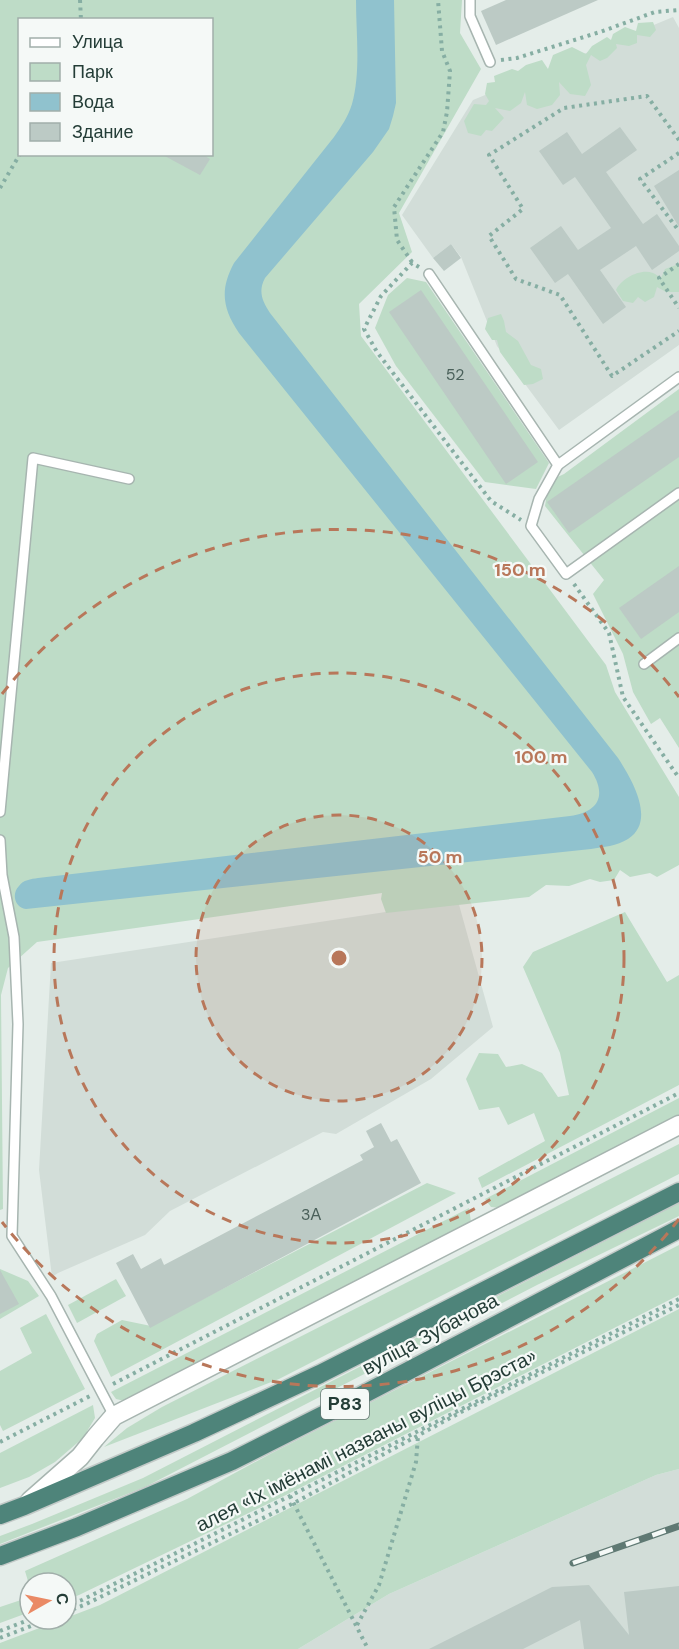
<svg xmlns="http://www.w3.org/2000/svg" width="679" height="1649" viewBox="0 0 679 1649" font-family="'DM Sans',sans-serif">
	<style>
		.built { fill: #d2ddd8 }
		.green { fill: #bedcc7; fill-rule: evenodd }
		.water { fill: #90c2ce }
		.building { fill: #bccac5 }
		.lines { fill: none; stroke-linecap: round; stroke-linejoin: round }
		.service-casing { stroke: #a7b5b0; stroke-width: 12 }
		.minor-casing { stroke: #a7b5b0; stroke-width: 21 }
		.trunk-casing { stroke: #c2c9c7; stroke-width: 21 }
		.path { stroke: #86aea3; stroke-width: 4; stroke-dasharray: 3 4.5; stroke-linecap: butt }
		.service { stroke: #fff; stroke-width: 9 }
		.minor { stroke: #fff; stroke-width: 18 }
		.trunk { stroke: #4e847a; stroke-width: 18 }
		.rail-casing { stroke: #5f7973; stroke-width: 7 }
		.rail { stroke: #f5f9f7; stroke-width: 4.5; stroke-dasharray: 14; stroke-linecap: butt }
		.ring { fill: none; stroke: #b8775a; stroke-width: 3; stroke-dasharray: 10 8 }
		.labels { text-anchor: middle; stroke-width: 4.5; stroke-linejoin: round; paint-order: stroke }
		.number-label { font-size: 16px; fill: #4a605a }
		.shield { fill: #f5f9f7; stroke: #637571; stroke-width: 1.5 }
		.shield-label { font-size: 18px; font-weight: bold; fill: #243d37 }
		.street-label { font-size: 20px; fill: #243d37; stroke: #f5f9f7 }
		.centre { fill: #b8775a; stroke: #f5f9f7; stroke-width: 3 }
		.ring-label { font-size: 18px; text-anchor: middle; font-weight: bold; fill: #b8775a; stroke: #f5f9f7; stroke-width: 4.5; stroke-linejoin: round; paint-order: stroke }
	</style>
	<rect width="100%" height="100%" fill="#e4ede9"/>
	<!-- built -->
	<g class="built">
		<path d="M673 17 679 28V345L559 430 497 346 461 257 451 244 433 258 402 215 473 100Z"/>
		<path d="M458 901 493 1027 431 1079 336 1134 323 1132 170 1211 145 1235 58 1273 52 1277 39 1170 51 963Z"/>
		<path d="M679 1469V1649H298L389 1594 656 1475Z"/>
	</g>
	<!-- green -->
	<g class="green">
		<path d="M0 0H462L460 33 481 69 399 213 412 252 359 304 361 336 606 665 615 692 679 797V865L657 877 650 873 630 877 620 870 614 880 600 882 590 879 569 886 546 885 529 897 386 913 381 899 382 893 37 942 8 968 1 995 3 1209 0 1210ZM20 20H212V154H20Z"/>
		<path d="M653 22 656 30 650 37 637 35V43L629 46 616 44 617 48 607 58 600 61 591 55 586 65 591 85 585 96 570 94 559 82 560 95 552 105 537 109 527 105 525 92 521 103 510 111 495 108 504 118 492 131 486 130 481 136 468 133 464 121 474 104 486 105 489 101 485 94 487 83 495 82 494 76 512 69 518 71 526 65 542 60 548 69 553 55 572 47 586 54 592 46 607 37 611 40 613 34 625 27 636 31 638 23Z"/>
		<path d="M679 264V292H666L657 287 654 297 645 302 638 297 633 303 623 301 616 290C621 279 640 268 653 273 656 274 658 276 661 278L665 269Z"/>
		<path d="M407 278 426 282 549 463 536 489 485 482 396 366 375 328 388 295Z"/>
		<path d="M501 314 504 321 506 332 518 341 531 365 541 369 543 379 533 384 524 385 500 352 497 340H492L485 329 488 318Z"/>
		<path d="M679 389V748L660 718 651 724 633 692 623 654 593 594 604 580 545 506 549 481 564 474Z"/>
		<path d="M625 912 667 982 679 975V1085L482 1188 478 1178 545 1141 534 1113 508 1125 499 1107 479 1110 466 1079 479 1053 498 1054 506 1067 522 1064 542 1073 558 1097 569 1095 560 1053 523 967 533 952Z"/>
		<path d="M679 1098V1115L501 1208 491 1207 485 1199Z"/>
		<path d="M679 1144V1174L279 1379 104 1447 127 1428 162 1407Z"/>
		<path d="M427 1183 456 1193 111 1377 94 1341 97 1334 122 1320 151 1326Z"/>
		<path d="M679 1203V1216L537 1285 145 1487 0 1544V1536L32 1524 143 1478Z"/>
		<path d="M469 1208 471 1222 129 1402 116 1399 111 1392Z"/>
		<path d="M679 1245V1295L288 1494 79 1595 66 1600V1583H30V1588L25 1571 187 1499 270 1454Z"/>
		<path d="M0 1269 28 1281 39 1296 0 1319Z"/>
		<path d="M116 1279 126 1296 77 1323 68 1305Z"/>
		<path d="M679 1309V1469L656 1475 389 1594 298 1649H0V1643L100 1605Z"/>
		<path d="M46 1314 85 1389 3 1431 0 1425V1371L32 1353 20 1328Z"/>
		<path d="M93 1405 95 1418 83 1438 55 1462 29 1477 0 1488V1453Z"/>
		<path d="M30 1597V1612L0 1623V1607Z"/>
	</g>
	<!-- water -->
	<path class="water" d="M356 0H394L396 103 393 116 389 129 373 152 265 278C258 291 262 301 270 313L618 758C631 778 657 821 628 839 617 846 603 847 591 849L26 909C15 908 11 894 19 886 23 880 31 879 38 878L570 816C598 812 607 796 592 772L239 333C222 308 220 289 234 263L334 137C341 127 348 117 352 104 361 71 356 34 356 0Z"/>
	<!-- building -->
	<g class="building">
		<path d="M506 0H598L496 45 481 11Z"/>
		<path d="M620 127 637 150 606 172 643 224 657 214 679 246V251L652 270 636 246 600 270 626 307 603 324 568 274 555 283 530 248 561 226 578 250 611 228 575 177 563 185 539 151 567 132 582 154Z"/>
		<path d="M161 154H202L210 159 200 175Z"/>
		<path d="M679 170V227L654 186Z"/>
		<path d="M451 244 461 258 444 271 433 258Z"/>
		<path d="M421 290 538 462 506 484 389 312Z"/>
		<path d="M679 410V457L569 533 547 502Z"/>
		<path d="M679 566V612L641 639 619 608Z"/>
		<path d="M381 1123 391 1142 397 1139 421 1183 150 1328 116 1263 133 1254 141 1269 161 1258 164 1265 295 1196 363 1160 360 1155 374 1147 366 1131Z"/>
		<path d="M0 1270 19 1304 0 1314Z"/>
		<path d="M589 1585 629 1635 624 1592 679 1586V1649H584L580 1620 523 1649H429L552 1587Z"/>
	</g>
	<g class="lines">
		<defs>
			<g id="service">
				<path d="M470 0V16L490 62"/>
				<path d="M429 274 558 465 679 377"/>
				<path d="M558 465 539 499 531 526 566 574 679 493"/>
				<path d="M644 664 679 638"/>
				<path d="M0 812 33 458 129 479"/>
				<path d="M0 840 2 875 14 937 18 1024 12 1236 51 1296 114 1416"/>
			</g>
			<path id="minor" d="M30 1501 80 1457 95 1438 114 1416 679 1125"/>
			<g id="trunk">
				<path d="M0 1515 24 1506 194 1433 320 1374 679 1192"/>
				<path d="M0 1556 77 1527 232 1461 347 1403 679 1229"/>
			</g>
		</defs>
		<!-- service casing -->
		<use href="#service" class="service-casing"/>
		<!-- minor casing -->
		<use href="#minor" class="minor-casing"/>
		<!-- trunk casing -->
		<use href="#trunk" class="trunk-casing"/>
		<!-- path -->
		<g class="path">
			<path d="M80 0 81 20"/>
			<path d="M501 60 517 58 600 32 655 12 679 10"/>
			<path d="M679 140 647 96 564 108 489 155 523 209 489 236 516 279 560 295 612 376 679 331"/>
			<path d="M679 153 640 179 679 231"/>
			<path d="M0 188 20 154"/>
			<path d="M412 262 397 240 394 207 443 132 447 112 450 71 442 51 438 0"/>
			<path d="M679 264 659 278 679 308"/>
			<path d="M419 267 412 263 381 296 364 329 377 352 491 501 521 520"/>
			<path d="M574 584 609 633 623 697 679 778"/>
			<path d="M113 1384 679 1093"/>
			<path d="M0 1442 90 1396"/>
			<path d="M290 1496 368 1649"/>
			<path d="M66 1606 82 1600 290 1496 679 1299"/>
			<path d="M66 1612 84 1605 294 1503 463 1411 679 1305"/>
			<path d="M357 1625 379 1585 416 1462 418 1436"/>
			<path d="M0 1631 31 1619"/>
			<path d="M0 1638 49 1619"/>
		</g>
		<!-- service -->
		<use href="#service" class="service"/>
		<!-- minor -->
		<use href="#minor" class="minor"/>
		<!-- trunk -->
		<use href="#trunk" class="trunk"/>
		<defs>
			<path id="rail" d="M573 1563 679 1526"/>
		</defs>
		<!-- rail casing -->
		<use href="#rail" class="rail-casing"/>
		<!-- rail -->
		<use href="#rail" class="rail"/>
	</g>
	<!-- distance rings -->
	<circle cx="339" cy="958" r="143" fill="#b8775a" fill-opacity=".12"/>
	<g class="ring">
		<circle cx="339" cy="958" r="143"/>
		<circle cx="339" cy="958" r="285"/>
		<path d="M679 1219A428 428 0 0 1 2 1222M2 694A428 428 0 0 1 679 697"/>
	</g>
	<g class="labels">
		<!-- number labels -->
		<g class="number-label">
			<text x="455" y="380">52</text>
			<text x="311" y="1220">3А</text>
		</g>
		<!-- shield labels -->
		<rect class="shield" x="321" y="1389" width="48" height="30" rx="4.5"/>
		<g class="shield-label">
			<text x="345" y="1410">Р83</text>
		</g>
		<!-- street labels -->
		<g class="street-label">
			<text transform="translate(430 1334) rotate(-28)" y="7">вуліца Зубачова</text>
			<text transform="translate(366 1440) rotate(-27)" y="7">алея «Іх імёнамі названы вуліцы Брэста»</text>
		</g>
	</g>
	<circle cx="339" cy="958" r="9" class="centre"/>
	<g class="ring-label">
		<text x="520" y="576">150 m</text>
		<text x="541" y="763">100 m</text>
		<text x="440" y="863">50 m</text>
	</g>
	<!-- legend -->
	<rect x="18" y="18" width="195" height="138" fill="#f5f9f7" stroke="#a1aeaa" stroke-width="1.5"/>
	<rect x="30" y="38" width="30" height="9" fill="#ffffff" stroke="#a1aeaa" stroke-width="1.5"/>
	<text x="72" y="48" font-size="18" fill="#243d37">Улица</text>
	<rect x="30" y="63" width="30" height="18" fill="#bedcc7" stroke="#a1aeaa" stroke-width="1.5"/>
	<text x="72" y="78" font-size="18" fill="#243d37">Парк</text>
	<rect x="30" y="93" width="30" height="18" fill="#90c2ce" stroke="#a1aeaa" stroke-width="1.5"/>
	<text x="72" y="108" font-size="18" fill="#243d37">Вода</text>
	<rect x="30" y="123" width="30" height="18" fill="#bccac5" stroke="#a1aeaa" stroke-width="1.5"/>
	<text x="72" y="138" font-size="18" fill="#243d37">Здание</text>
	<!-- north arrow -->
	<g transform="translate(48 1601) rotate(81)"><circle r="28" fill="#f5f9f7" stroke="#a1aeaa" stroke-width="1.5"/>
	<path d="M0-4.5L10 22L0 15L-10 22Z" fill="#ea8a65"/>
	<text y="-9" font-size="16" font-weight="bold" text-anchor="middle" fill="#243d37">С</text>
	</g>
</svg>
